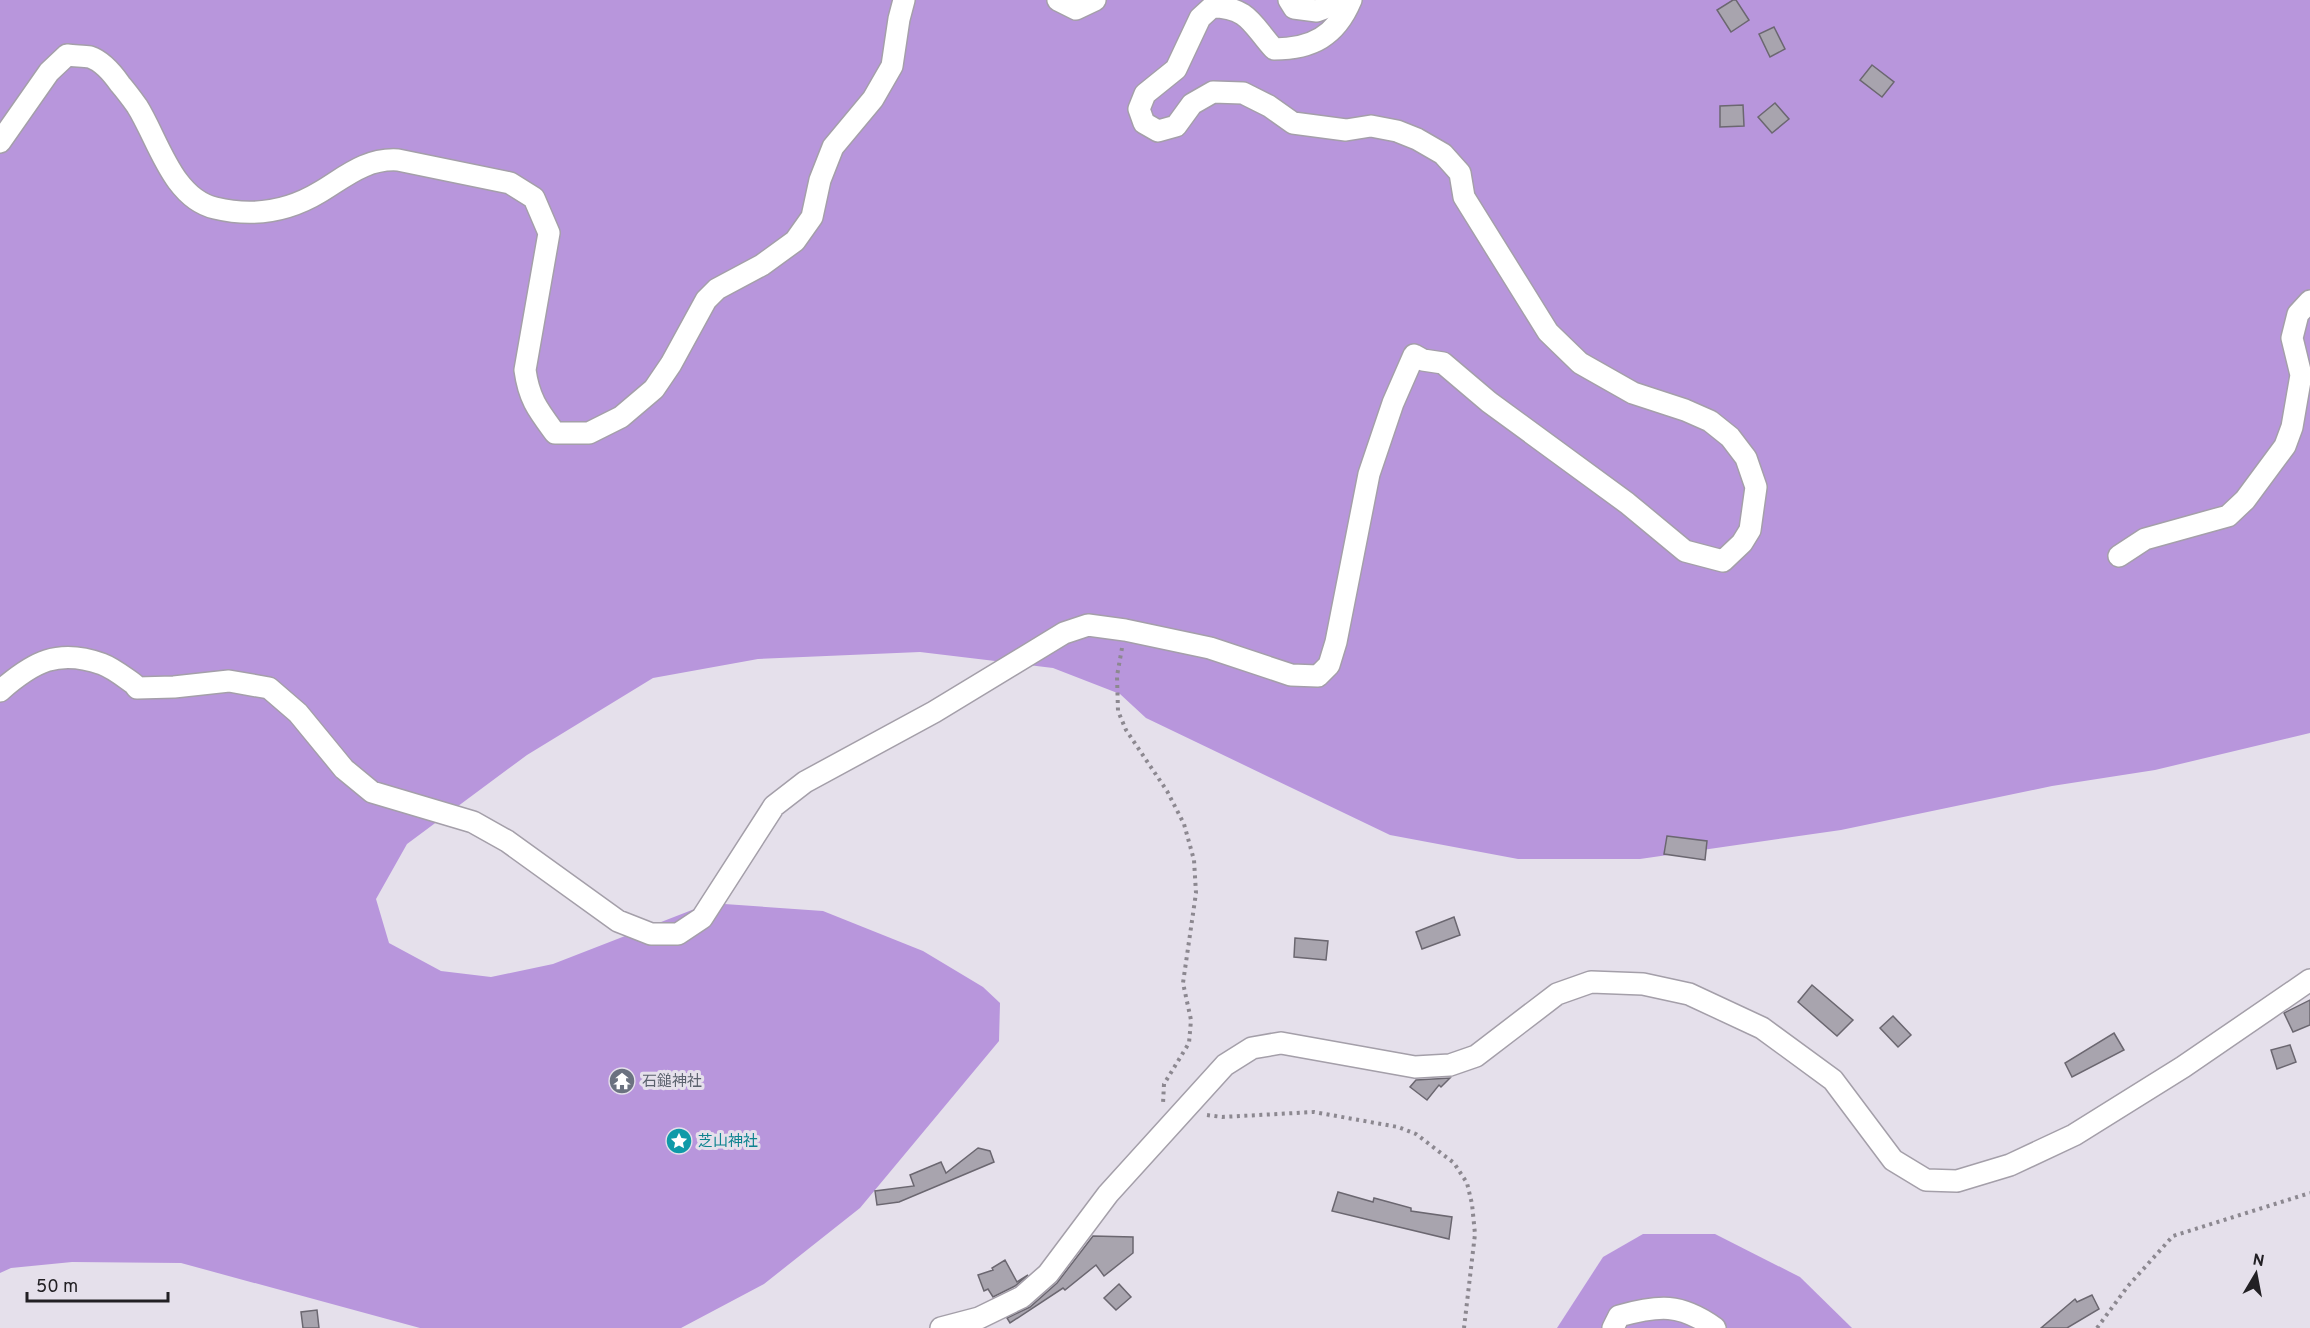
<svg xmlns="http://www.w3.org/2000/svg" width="2310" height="1328" viewBox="0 0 2310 1328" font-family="Overpass,'Noto Sans JP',sans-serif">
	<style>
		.forest { fill: #b896dc }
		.building { fill: #a8a4ae; stroke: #6b6770; stroke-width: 1.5 }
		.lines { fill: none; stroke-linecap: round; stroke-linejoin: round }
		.minor-casing { stroke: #a49fa9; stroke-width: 24 }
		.path { stroke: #8c8890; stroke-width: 4; stroke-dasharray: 3 4.5; stroke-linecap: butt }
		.minor { stroke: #fff; stroke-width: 21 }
		.labels { text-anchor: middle; stroke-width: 6; stroke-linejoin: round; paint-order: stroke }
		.worship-label { font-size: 15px; fill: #5b616d; stroke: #e5e0eb; text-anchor: start }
		.culture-label { font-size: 15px; fill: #0d838f; stroke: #e5e0eb; text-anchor: start }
	</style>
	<rect width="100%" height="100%" fill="#e5e0eb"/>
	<!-- forest -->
	<g class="forest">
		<path d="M0 0H2310V733L2155 770 2052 786 1841 830 1640 859H1518L1390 835 1146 718 1120 694 1053 668 920 652 758 659 653 678 527 755 407 844 376 899 389 943 441 971 491 977 553 964 710 903 823 911 923 951 983 987 1000 1003 999 1041 860 1208 764 1284 681 1328H420L181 1263 72 1262 11 1268 0 1273Z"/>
		<path d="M1643 1234H1715L1800 1277 1852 1328H1557L1603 1257Z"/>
	</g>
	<!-- building -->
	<g class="building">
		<path d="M1733 0H1736L1749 20 1731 32 1717 10Z"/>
		<path d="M1774 27 1785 49 1770 57 1759 34Z"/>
		<path d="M1872 65 1894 82 1882 97 1860 80Z"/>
		<path d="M1775 103 1789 119 1772 133 1758 117Z"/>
		<path d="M1743 105 1744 126 1720 127V106Z"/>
		<path d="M1667 836 1707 841 1705 860 1664 854Z"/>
		<path d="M1454 917 1460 935 1422 949 1416 932Z"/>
		<path d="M1295 938 1328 941 1326 960 1294 957Z"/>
		<path d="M1812 985 1853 1020 1837 1036 1798 1002Z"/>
		<path d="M2310 1000V1025L2293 1032 2284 1013Z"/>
		<path d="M1893 1016 1911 1035 1898 1047 1880 1028Z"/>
		<path d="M2114 1033 2124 1050 2072 1077 2065 1063Z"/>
		<path d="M2290 1045 2296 1062 2277 1069 2271 1050Z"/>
		<path d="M1450 1078 1441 1087 1439 1085 1427 1100 1410 1087 1416 1080Z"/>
		<path d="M978 1148 990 1151 994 1162 899 1202 877 1205 875 1191 914 1186 910 1175 941 1162 946 1173Z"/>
		<path d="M1338 1192 1373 1202 1374 1198 1411 1208V1211L1452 1217 1449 1239 1332 1211Z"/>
		<path d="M1093 1236 1133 1237V1253L1104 1276 1096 1265 1065 1290 1063 1288 1010 1323 1007 1318 1030 1307 1057 1283Z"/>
		<path d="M1005 1260 1017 1282 1028 1275 1015 1286 993 1297 988 1289 984 1291 978 1275 993 1270 992 1268Z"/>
		<path d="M1119 1284 1131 1297 1116 1310 1104 1298Z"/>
		<path d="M2092 1295 2099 1309 2067 1328H2041L2075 1299 2077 1302Z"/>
		<path d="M317 1310 319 1328H303L301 1312Z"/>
	</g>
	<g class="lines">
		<defs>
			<g id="minor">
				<path d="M1058 0 1076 9 1095 0"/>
				<path d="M1289 0 1294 8 1317 11 1347 0"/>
				<path d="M0 142 49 72 67 55C75 56 83 56 90 57 102 61 113 74 120 84 126 91 132 99 137 106 158 139 172 198 215 208 252 217 287 212 320 192 345 177 366 158 398 160L510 183 534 198 549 233 525 370C529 399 538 410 555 433H589L621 417 654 389 671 364 706 300 717 289 762 265 795 241 812 217 820 180 833 147 873 99 892 66 899 19 904 0"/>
				<path d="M2119 556 2145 539 2228 516 2245 500 2285 446 2292 427 2301 375 2292 338 2298 314 2310 301"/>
				<path d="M0 691C33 662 58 648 102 664 113 668 124 677 134 684L137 688 174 687 229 681 269 688 298 713 344 769 372 792 473 822 507 841 618 921 651 934H678L702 918 774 806 805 782 934 712 1064 633 1088 625 1125 630 1210 648 1291 675 1318 676 1329 665 1336 642 1369 474 1393 403 1414 355 1423 360 1443 363 1489 402 1627 503 1685 551 1723 561 1742 543 1750 530 1756 487 1746 458 1730 437 1710 421 1685 410 1633 393 1580 363 1548 332 1464 197 1460 173 1443 154 1417 139 1397 131 1371 126 1346 130 1293 123 1269 106 1243 93 1213 92 1192 104 1176 126 1158 131 1144 123 1139 109 1145 94 1176 69 1200 18 1212 7C1249 7 1252 25 1274 49 1312 49 1336 36 1351 0"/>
				<path d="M941 1328 979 1318 1022 1297 1048 1274 1108 1194 1225 1065 1252 1048 1281 1043 1415 1067 1450 1065 1476 1056 1557 994 1591 982 1643 984 1689 994 1762 1028 1833 1080 1893 1160 1926 1180 1957 1181 2010 1165 2074 1135 2183 1067 2310 980"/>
				<path d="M1613 1328 1619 1316C1659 1305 1680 1303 1715 1328"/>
			</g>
		</defs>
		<!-- minor casing -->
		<use href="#minor" class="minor-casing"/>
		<!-- path -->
		<g class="path">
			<path d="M1122 648 1117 676 1118 711 1126 730 1167 791 1184 824 1194 860 1196 893 1183 983 1191 1020 1189 1043 1164 1084 1163 1104"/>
			<path d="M1207 1115 1222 1117 1314 1112 1398 1127 1416 1134 1454 1163 1467 1183 1472 1204 1475 1234 1464 1328"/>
			<path d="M2097 1328 2128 1286 2173 1236 2310 1193"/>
		</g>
		<!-- minor -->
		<use href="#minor" class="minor"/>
	</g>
	<!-- icons -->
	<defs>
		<symbol id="temple-disc" viewBox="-11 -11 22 22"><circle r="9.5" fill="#6b7280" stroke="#e5e0eb"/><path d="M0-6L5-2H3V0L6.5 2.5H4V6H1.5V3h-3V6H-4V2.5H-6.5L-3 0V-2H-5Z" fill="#fff"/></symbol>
		<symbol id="sight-disc" viewBox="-11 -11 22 22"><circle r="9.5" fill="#0f9aa8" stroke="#e5e0eb"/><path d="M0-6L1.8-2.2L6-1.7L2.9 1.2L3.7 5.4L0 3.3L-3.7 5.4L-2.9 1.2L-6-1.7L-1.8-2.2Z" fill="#fff"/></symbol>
	</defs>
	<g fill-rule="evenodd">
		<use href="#temple-disc" x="607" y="1066" width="30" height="30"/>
		<use href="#sight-disc" x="664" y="1126" width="30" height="30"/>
	</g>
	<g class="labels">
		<!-- worship labels -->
		<g class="worship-label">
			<text x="642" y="1086">石鎚神社</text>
		</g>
		<!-- culture labels -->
		<g class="culture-label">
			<text x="698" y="1146">芝山神社</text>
		</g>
	</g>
	<!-- north arrow -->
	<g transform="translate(2256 1274) rotate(10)" stroke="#e5e0eb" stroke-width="4.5" paint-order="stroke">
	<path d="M0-4.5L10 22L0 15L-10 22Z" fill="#222024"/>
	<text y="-9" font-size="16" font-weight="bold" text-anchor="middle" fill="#222024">N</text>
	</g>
	<!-- scale -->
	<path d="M27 1292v9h141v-9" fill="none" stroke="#222024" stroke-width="3"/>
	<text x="36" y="1292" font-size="18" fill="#222024" stroke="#e5e0eb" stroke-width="4.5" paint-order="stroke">50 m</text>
</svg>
